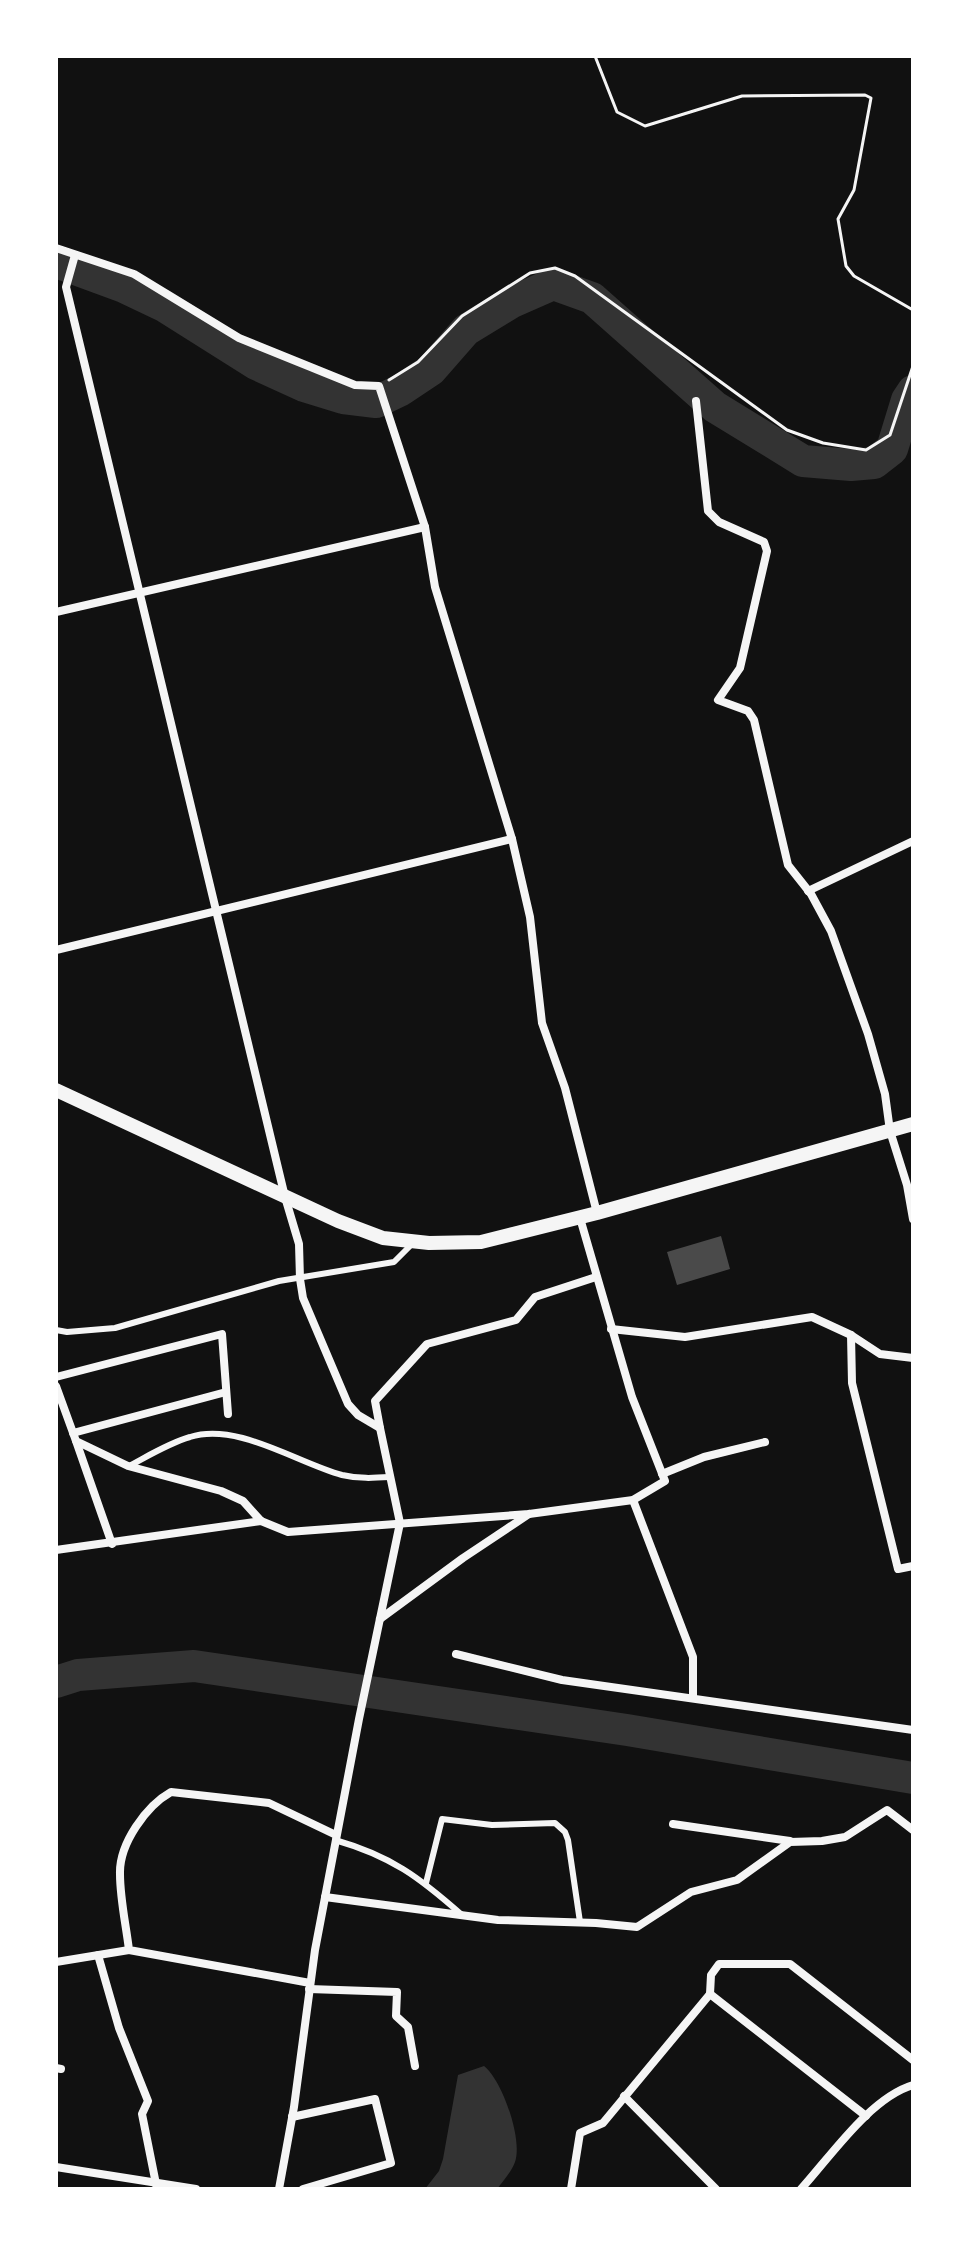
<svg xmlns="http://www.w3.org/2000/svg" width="969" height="2245" viewBox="0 0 969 2245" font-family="'Work Sans',sans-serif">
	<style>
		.water { fill: #333 }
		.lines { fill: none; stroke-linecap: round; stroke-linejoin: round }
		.river { stroke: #333; stroke-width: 32 }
		.building { fill: #4a4a4a }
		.path { stroke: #f5f5f5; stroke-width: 3 }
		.service { stroke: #f5f5f5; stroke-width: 6 }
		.minor { stroke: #f5f5f5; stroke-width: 8 }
		.tertiary { stroke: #f5f5f5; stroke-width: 14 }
	</style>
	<rect width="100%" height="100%" fill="#111"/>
	<!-- water -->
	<path class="water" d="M484 2066C502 2080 523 2139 515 2162 512 2171 503 2181 497 2189H425L439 2171 443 2159 458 2075Z"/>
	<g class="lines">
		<!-- river -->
		<g class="river">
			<path d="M56 262 124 287 164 306 256 364 304 386 343 398 376 402 401 390 431 370 466 330 512 302 553 284 592 298 715 407 803 461 851 465 874 463 892 449 907 400 913 391"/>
			<path d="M56 1682 78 1675 194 1666 627 1730 913 1778"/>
		</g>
	</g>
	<!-- building -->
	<path class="building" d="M721 1236 730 1269 677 1285 667 1252Z"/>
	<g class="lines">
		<!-- path -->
		<g class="path">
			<path d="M595 56 617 112 645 126 742 96 865 95 871 98 854 190 838 219 846 266 854 276 913 310"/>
			<path d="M389 380 418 362 462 316 530 273 555 268 575 276 787 430 823 443 866 450 890 435 913 366"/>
		</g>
		<!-- service -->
		<g class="service">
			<path d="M56 1330 67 1332 115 1328 279 1281 394 1262 412 1244"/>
			<path d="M129 1466C148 1456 169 1443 190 1437 238 1422 297 1463 342 1475 359 1479 374 1478 391 1477"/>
			<path d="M335 1840C391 1856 419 1877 462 1915"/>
			<path d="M426 1883 442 1819 492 1825 555 1823 565 1832 568 1840 580 1922"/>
		</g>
		<!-- minor -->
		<g class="minor">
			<path d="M56 248 134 274 239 338 355 385 379 386 425 527 435 587 512 839 530 917 542 1023 565 1088 597 1213"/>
			<path d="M75 255 66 287 285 1197 299 1244 300 1279 303 1298 348 1404 358 1415 380 1428 400 1523 359 1719 315 1950 294 2107 279 2189"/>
			<path d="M696 401 708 511 719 522 764 542 767 551 740 668 718 700 748 711 754 720 788 865 811 894 831 931 868 1034 885 1094 890 1131 907 1185 913 1219"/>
			<path d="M56 612 425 527"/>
			<path d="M808 891 913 841"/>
			<path d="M56 950 512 839"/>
			<path d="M611 1329 685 1337 812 1317 851 1335 880 1354 913 1358"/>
			<path d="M851 1335 852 1383 898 1569 913 1566"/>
			<path d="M56 1377 222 1334 228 1414"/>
			<path d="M56 1386 76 1441 128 1466 221 1491 243 1501 261 1521 288 1532 529 1514 633 1500 665 1481 632 1397 580 1218"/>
			<path d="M380 1428 375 1401 427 1344 516 1320 535 1297 596 1277"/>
			<path d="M73 1433 226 1392"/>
			<path d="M76 1441 112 1544"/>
			<path d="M662 1474 704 1457 765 1442"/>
			<path d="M633 1500 693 1657V1698"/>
			<path d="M56 1550 261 1521"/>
			<path d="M380 1619 463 1558 529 1514"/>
			<path d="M456 1654 562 1680 913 1730"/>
			<path d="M673 1824 790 1841"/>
			<path d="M325 1897 498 1920 596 1923 637 1927 691 1892 737 1880 790 1842 822 1841 845 1837 887 1810 913 1830"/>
			<path d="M98 1955 119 2028 148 2101 142 2114 157 2189"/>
			<path d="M56 1962 129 1950"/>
			<path d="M310 1983 129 1950C126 1925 120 1899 120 1874 119 1844 146 1806 171 1792L269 1803 336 1835"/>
			<path d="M309 1989 397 1992 396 2016 408 2027 415 2066"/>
			<path d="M710 1994 866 2116"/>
			<path d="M56 2068 61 2069"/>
			<path d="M624 2096 716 2189"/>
			<path d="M292 2117 375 2099 391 2163 303 2189"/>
			<path d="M56 2167 196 2189"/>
			<path d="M571 2189 580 2133 603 2123 710 1994 711 1975 719 1964H790L913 2060"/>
			<path d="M801 2189C831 2156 870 2098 913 2085"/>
		</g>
		<!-- tertiary -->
		<path class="tertiary" d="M56 1090 338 1221 383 1238 429 1243 481 1242 597 1213 913 1124"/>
	</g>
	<!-- border -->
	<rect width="969" height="2245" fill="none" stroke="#ffffff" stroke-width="116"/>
</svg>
